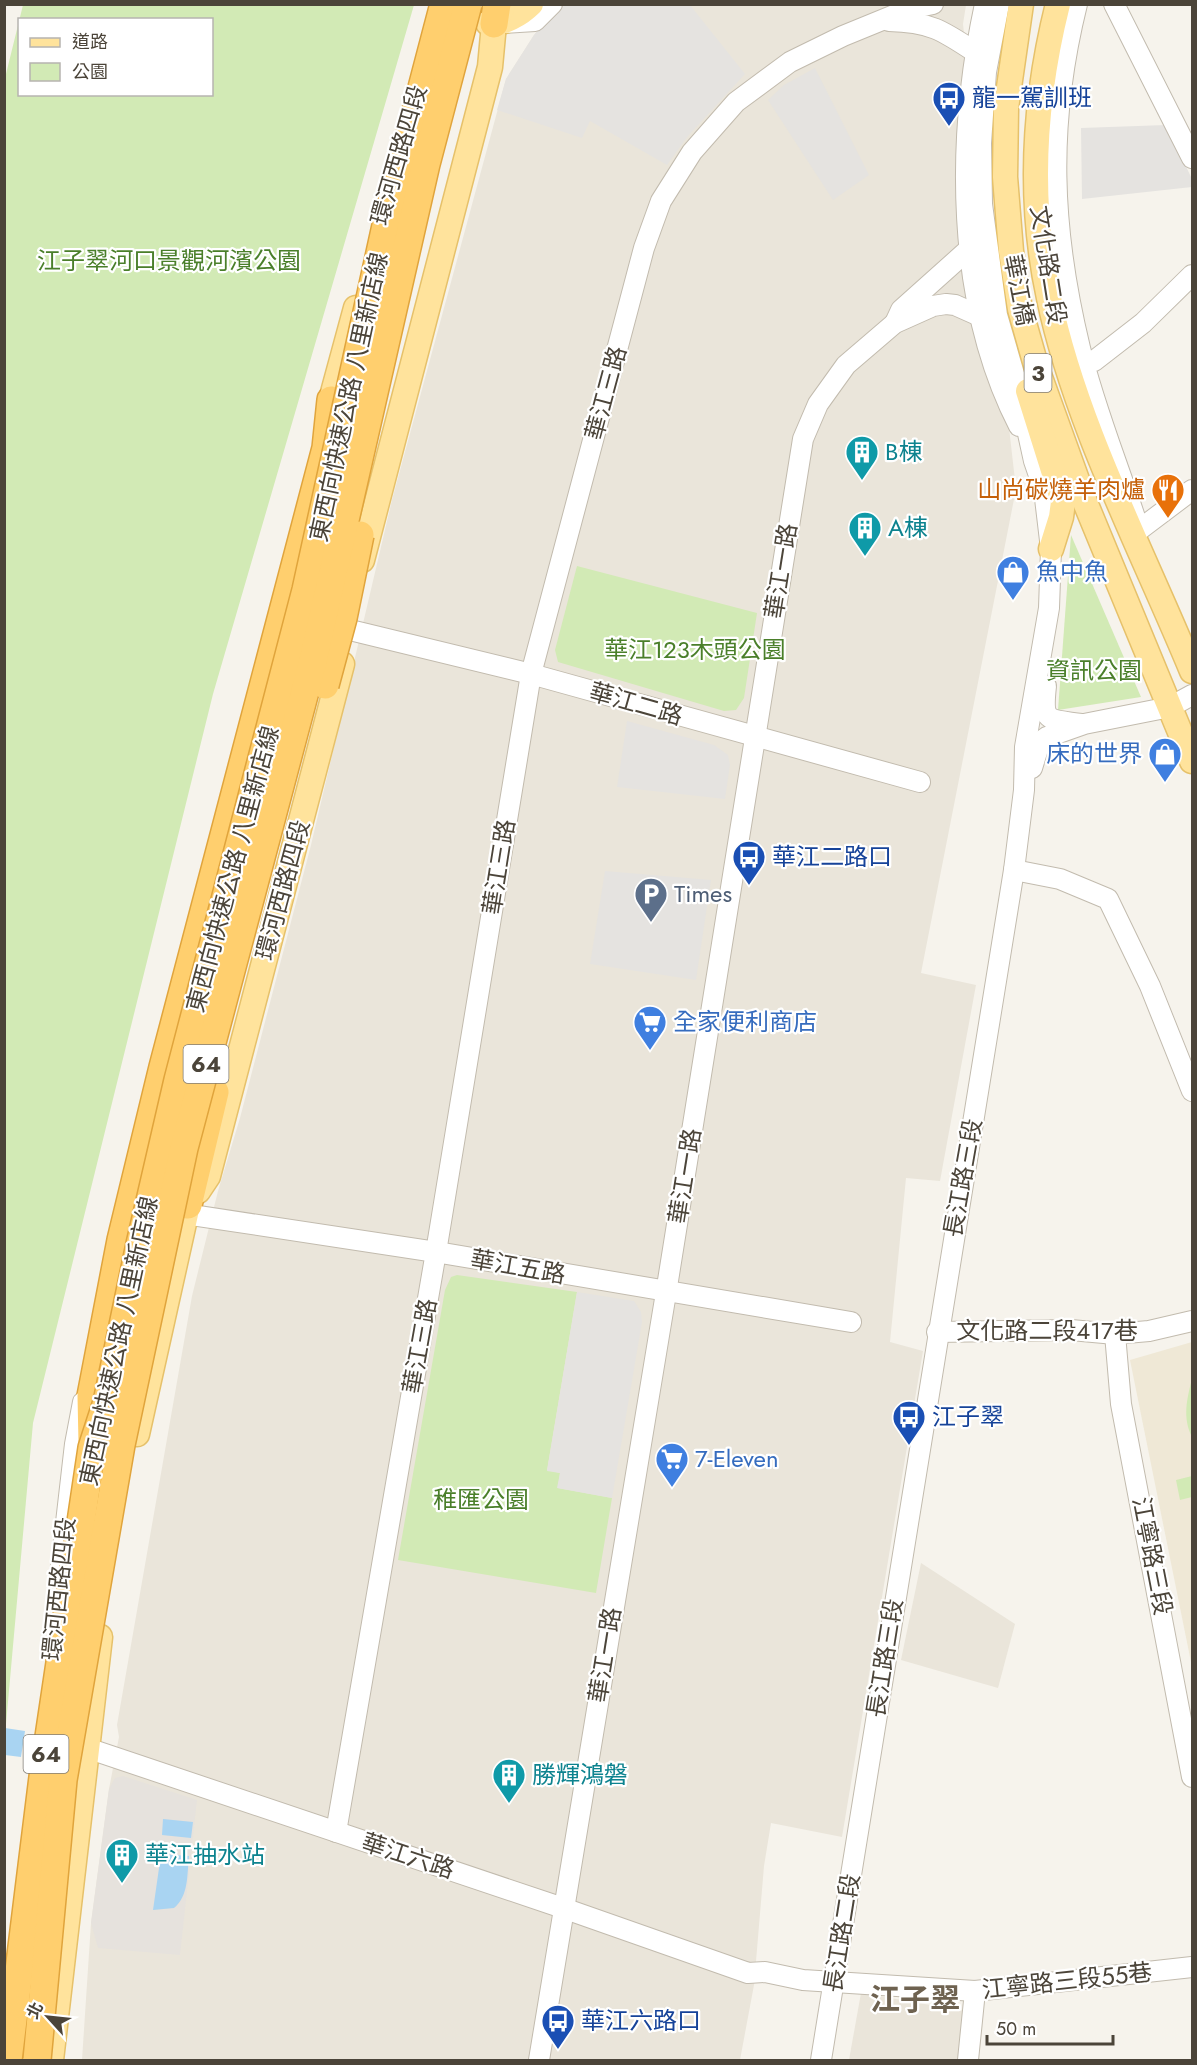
<svg xmlns="http://www.w3.org/2000/svg" width="1197" height="2065" viewBox="0 0 1197 2065" font-family="Jost,'Noto Sans TC',sans-serif">
	<style>
		.residential { fill: #eae5da }
		.industrial { fill: #e6e2dd }
		.education { fill: #efe8d6 }
		.green { fill: #d2eab5; fill-rule: evenodd }
		.parking { fill: #e5e3e0 }
		.water { fill: #a9d4f2 }
		.lines { fill: none; stroke-linecap: round; stroke-linejoin: round }
		.minor-casing { stroke: #c2bbae; stroke-width: 22 }
		.major-casing { stroke: #e6c16a; stroke-width: 27 }
		.highway-casing { stroke: #e0a43c; stroke-width: 30 }
		.minor { stroke: #fff; stroke-width: 20 }
		.major { stroke: #ffe39c; stroke-width: 24 }
		.highway { stroke: #ffcf6e; stroke-width: 27 }
		.highway-bridge-casing { stroke: #e0a43c; stroke-width: 30; stroke-linecap: butt }
		.highway-bridge { stroke: #ffcf6e; stroke-width: 27 }
		.labels { text-anchor: middle; stroke-width: 4.5; stroke-linejoin: round; paint-order: stroke }
		.shield { fill: #fff; stroke: #817c74; stroke-width: 1.5 }
		.shield-label { font-size: 22px; font-weight: bold; fill: #4b4439 }
		.transit-label { font-size: 24px; fill: #164399; stroke: #fff; text-anchor: start }
		.street-label { font-size: 24px; fill: #4b4439; stroke: #fff }
		.park-label { font-size: 24px; fill: #4a7f2a; stroke: #fff }
		.culture-label { font-size: 24px; fill: #0d838f; stroke: #fff; text-anchor: start }
		.food-label { font-size: 24px; fill: #c56008; stroke: #fff; text-anchor: end }
		.shop-label { font-size: 24px; fill: #366cbe; stroke: #fff; text-anchor: start }
		.service-label { font-size: 24px; fill: #4e5e75; stroke: #fff; text-anchor: start }
		.district-label { font-size: 30px; font-weight: bold; fill: #6e6250; stroke: #fff }
	</style>
	<rect width="100%" height="100%" fill="#f6f3ec"/>
	<!-- residential -->
	<g class="residential">
		<path d="M559 5H966L963 24 1016 489 921 973 976 985 940 1181 906 1178 890 1342 923 1351 842 1837 771 1823 764 1866 754 1985 740 2060H82L91 1923 109 1789 119 1737 117 1725 192 1296 218 1191 240 1118 311 845 392 500 506 79 534 35Z"/>
		<path d="M921 1563 1015 1624 998 1688 901 1660Z"/>
		<path d="M861 1993 965 2011 962 2060H849Z"/>
	</g>
	<!-- industrial -->
	<path class="industrial" d="M123 1776 197 1800 180 1955 98 1948 91 1923 109 1789 115 1778Z"/>
	<!-- education -->
	<path class="education" d="M1192 1342V1667L1130 1360Z"/>
	<!-- green -->
	<g class="green">
		<path d="M23 5H414L213 694 33 1423 5 1735V78ZM20 20H212V94H20Z"/>
		<path d="M1071 535 1141 697 1058 710Z"/>
		<path d="M577 566 757 613 744 698 736 710 724 711 558 662 555 650Z"/>
		<path d="M457 1275 577 1292 547 1470 560 1473 558 1488 612 1498 596 1593 398 1560 445 1290 451 1277Z"/>
		<path d="M1192 1379V1437C1182 1418 1187 1398 1192 1379Z"/>
		<path d="M1192 1476V1497L1180 1500 1176 1480Z"/>
	</g>
	<!-- parking -->
	<g class="parking">
		<path d="M559 5H690L745 74 688 136 667 165 590 121 582 138 497 110 506 79 534 35Z"/>
		<path d="M815 68 869 175 833 200 768 100 784 85Z"/>
		<path d="M1166 125 1192 179V187L1082 199 1081 128Z"/>
		<path d="M627 721 714 745 728 755 730 765 725 799 617 787Z"/>
		<path d="M605 871 711 880 696 980 590 964Z"/>
		<path d="M577 1292 634 1301 641 1312 642 1322 612 1498 557 1488 560 1473 547 1471Z"/>
	</g>
	<!-- water -->
	<g class="water">
		<path d="M5 1728 25 1731 21 1757 5 1755Z"/>
		<path d="M163 1819 193 1822 191 1838 162 1835Z"/>
		<path d="M161 1854 189 1856C187 1874 189 1896 174 1908L153 1910Z"/>
	</g>
	<g class="lines">
		<defs>
			<g id="minor">
				<path d="M985 4C956 138 955 302 1019 426"/>
				<path d="M1077 4C1047 125 1051 228 1080 348 1095 410 1120 469 1139 530L1192 490"/>
				<path d="M1114 4 1192 158"/>
				<path d="M889 21C930 22 942 30 975 52"/>
				<path d="M503 23 535 21 552 4"/>
				<path d="M895 323 901 310 968 250"/>
				<path d="M1094 361 1143 323 1192 275"/>
				<path d="M350 630 531 674 920 782"/>
				<path d="M1046 686C1042 723 1047 719 1081 724"/>
				<path d="M1032 768 1040 742 1047 737 1084 724 1170 707 1192 695"/>
				<path d="M1014 870 1060 879 1108 899 1150 986 1192 1091"/>
				<path d="M185 1214 436 1252 851 1322"/>
				<path d="M937 1332 1071 1330 1115 1334 1149 1331 1192 1321"/>
				<path d="M1115 1334 1121 1404 1192 1777"/>
				<path d="M60 1575 75 1444 83 1402"/>
				<path d="M75 1744 563 1908 748 1973 765 1972 803 1980 975 1991 1192 1967"/>
				<path d="M336 1832 436 1252 531 674 644 248 661 201 692 152 736 102 790 62 843 36 909 9 933 4"/>
				<path d="M539 2060 666 1293 803 439 818 404 846 365 895 323 933 306 946 304 955 305 982 317"/>
				<path d="M821 2060 1014 870 1024 790 1025 747 1049 608 1051 549 1044 490 1034 461 1018 388 997 315 982 204 981 143 986 72 999 4"/>
				<path d="M968 2060 975 1991"/>
			</g>
			<g id="major">
				<path d="M1021 4 1006 108 1005 177 1011 251 1020 309 1037 369 1085 502 1192 761"/>
				<path d="M1058 4C1034 100 1028 201 1049 298 1075 423 1143 552 1192 671"/>
				<path d="M488 23C503 25 521 14 531 4"/>
				<path d="M1028 391 1063 502 1061 517 1051 549"/>
				<path d="M331 400 356 308"/>
				<path d="M362 560 490 67 494 24 503 7"/>
				<path d="M198 1191 208 1176 342 664"/>
				<path d="M137 1434 188 1205V1187"/>
				<path d="M51 2060 100 1637"/>
			</g>
			<g id="highway">
				<path d="M494 24 497 4"/>
				<path d="M188 1205 215 1092"/>
				<path d="M92 1443 91 1396 121 1240 163 1067 326 448 331 400"/>
			</g>
		</defs>
		<!-- minor casing -->
		<use href="#minor" class="minor-casing"/>
		<!-- major casing -->
		<use href="#major" class="major-casing"/>
		<!-- highway casing -->
		<use href="#highway" class="highway-casing"/>
		<!-- minor -->
		<use href="#minor" class="minor"/>
		<!-- major -->
		<use href="#major" class="major"/>
		<!-- highway -->
		<use href="#highway" class="highway"/>
		<defs>
			<g id="highway-bridge">
				<path d="M325 685 343 618 360 535"/>
				<path d="M8 2060 43 1777 92 1448 107 1402 140 1244 178 1080 306 590 387 221 444 4"/>
				<path d="M37 2060 63 1780 121 1445 184 1148 312 665 426 164 468 4"/>
			</g>
		</defs>
		<!-- highway-bridge casing -->
		<use href="#highway-bridge" class="highway-bridge-casing"/>
		<!-- highway-bridge -->
		<use href="#highway-bridge" class="highway-bridge"/>
	</g>
	<!-- icons -->
	<defs>
		<symbol id="bus-pin" viewBox="-11 -11 22 30"><path d="M0 17L-7.5 6A9.5 9.5 0 1 1 7.5 6Z" fill="#1a4fb4" stroke="#fff"/><path d="M-5-6H5V4H4V6H2V4H-2V6H-4V4H-5ZM-3.5-4V0h7V-4ZM-3.5 1.2v1.5H-2V1.2ZM2 1.2v1.5H3.5V1.2Z" fill="#fff"/></symbol>
		<symbol id="building-pin" viewBox="-11 -11 22 30"><path d="M0 17L-7.5 6A9.5 9.5 0 1 1 7.5 6Z" fill="#0f9aa8" stroke="#fff"/><path d="M-4-6H4V6H1V3H-1V6H-4ZM-2.5-4.3h1.7v1.8h-1.7ZM.8-4.3h1.7v1.8H.8ZM-2.5-1h1.7V.8h-1.7ZM.8-1h1.7V.8H.8Z" fill="#fff"/></symbol>
		<symbol id="restaurant-pin" viewBox="-11 -11 22 30"><path d="M0 17L-7.5 6A9.5 9.5 0 1 1 7.5 6Z" fill="#e8710a" stroke="#fff"/><path d="M-5-6h1v4h1v-4h1v4h1v-4h1v5L-1.5 .5V6h-2V.5L-5-1ZM5-6V6H3V1.5H1.5Q1.5-4 5-6Z" fill="#fff"/></symbol>
		<symbol id="shop-pin" viewBox="-11 -11 22 30"><path d="M0 17L-7.5 6A9.5 9.5 0 1 1 7.5 6Z" fill="#3f7fe0" stroke="#fff"/><path d="M-5-2.5h2.3a2.7 3.5 0 0 1 5.4 0H5L5.5 6h-11ZM-1.5-2.5h3a1.5 2.3 0 0 0-3 0Z" fill="#fff"/></symbol>
		<symbol id="parking-pin" viewBox="-11 -11 22 30"><path d="M0 17L-7.5 6A9.5 9.5 0 1 1 7.5 6Z" fill="#5c6f8a" stroke="#fff"/><path d="M-3.5-5.5H1a3.5 3.5 0 0 1 0 7H-1V5.5H-3.5ZM-1-3.4V-.6H.8a1.4 1.4 0 0 0 0-2.8Z" fill="#fff"/></symbol>
		<symbol id="supermarket-pin" viewBox="-11 -11 22 30"><path d="M0 17L-7.5 6A9.5 9.5 0 1 1 7.5 6Z" fill="#3f7fe0" stroke="#fff"/><path d="M-6-5.5h2.5l.6 2H6L4.5 2H-2.5L-4.4-4H-6ZM-1.5 3.2a1.3 1.3 0 1 0 .1 0ZM3 3.2a1.3 1.3 0 1 0 .1 0Z" fill="#fff"/></symbol>
	</defs>
	<g fill-rule="evenodd">
		<use href="#bus-pin" x="930" y="79" width="38" height="52"/>
		<use href="#building-pin" x="843" y="433" width="38" height="52"/>
		<use href="#restaurant-pin" x="1149" y="471" width="38" height="52"/>
		<use href="#building-pin" x="846" y="509" width="38" height="52"/>
		<use href="#shop-pin" x="994" y="553" width="38" height="52"/>
		<use href="#shop-pin" x="1146" y="735" width="38" height="52"/>
		<use href="#bus-pin" x="730" y="838" width="38" height="52"/>
		<use href="#parking-pin" x="632" y="875" width="38" height="52"/>
		<use href="#supermarket-pin" x="631" y="1003" width="38" height="52"/>
		<use href="#bus-pin" x="890" y="1398" width="38" height="52"/>
		<use href="#supermarket-pin" x="653" y="1440" width="38" height="52"/>
		<use href="#building-pin" x="490" y="1756" width="38" height="52"/>
		<use href="#building-pin" x="103" y="1836" width="38" height="52"/>
		<use href="#bus-pin" x="539" y="2002" width="38" height="52"/>
	</g>
	<g class="labels">
		<!-- shield labels -->
		<g class="shield">
			<rect x="1024.5" y="354" width="27" height="38" rx="4.5"/>
			<rect x="183.5" y="1045" width="45" height="38" rx="4.5"/>
			<rect x="23.5" y="1735" width="45" height="38" rx="4.5"/>
		</g>
		<g class="shield-label">
			<text x="1038" y="381">3</text>
			<text x="206" y="1072">64</text>
			<text x="46" y="1762">64</text>
		</g>
		<!-- transit labels -->
		<g class="transit-label">
			<text x="972" y="106">龍一駕訓班</text>
			<text x="772" y="865">華江二路口</text>
			<text x="932" y="1425">江子翠</text>
			<text x="581" y="2029">華江六路口</text>
		</g>
		<!-- street labels -->
		<g class="street-label">
			<text transform="translate(399 155) rotate(-74)" y="8">環河西路四段</text>
			<text transform="translate(1048 265) rotate(81)" y="8">文化路二段</text>
			<text transform="translate(1019 290) rotate(79)" y="8">華江橋</text>
			<text transform="translate(606 393) rotate(-75)" y="8">華江三路</text>
			<text transform="translate(349 397) rotate(-78)" y="8">東西向快速公路 八里新店線</text>
			<text transform="translate(781 571) rotate(-81)" y="8">華江一路</text>
			<text transform="translate(636 704) rotate(16)" y="8">華江二路</text>
			<text transform="translate(499 867) rotate(-81)" y="8">華江三路</text>
			<text transform="translate(233 869) rotate(-75)" y="8">東西向快速公路 八里新店線</text>
			<text transform="translate(283 890) rotate(-75)" y="8">環河西路四段</text>
			<text transform="translate(685 1176) rotate(-81)" y="8">華江一路</text>
			<text transform="translate(963 1178) rotate(-80)" y="8">長江路三段</text>
			<text transform="translate(518 1267) rotate(10)" y="8">華江五路</text>
			<text x="1047" y="1339">文化路二段417巷</text>
			<text transform="translate(119 1341) rotate(-78)" y="8">東西向快速公路 八里新店線</text>
			<text transform="translate(420 1346) rotate(-80)" y="8">華江三路</text>
			<text transform="translate(1152 1556) rotate(79)" y="8">江寧路三段</text>
			<text transform="translate(59 1589) rotate(-84)" y="8">環河西路四段</text>
			<text transform="translate(605 1655) rotate(-81)" y="8">華江一路</text>
			<text transform="translate(885 1658) rotate(-81)" y="8">長江路三段</text>
			<text transform="translate(408 1856) rotate(18)" y="8">華江六路</text>
			<text transform="translate(842 1933) rotate(-81)" y="8">長江路二段</text>
			<text transform="translate(1067 1981) rotate(-6)" y="8">江寧路三段55巷</text>
		</g>
		<!-- park labels -->
		<g class="park-label">
			<text x="169" y="269">江子翠河口景觀河濱公園</text>
			<text x="695" y="658">華江123木頭公園</text>
			<text x="1094" y="679">資訊公園</text>
			<text x="481" y="1508">稚匯公園</text>
		</g>
		<!-- culture labels -->
		<g class="culture-label">
			<text x="885" y="460">B棟</text>
			<text x="888" y="536">A棟</text>
			<text x="532" y="1783">勝輝鴻磐</text>
			<text x="145" y="1863">華江抽水站</text>
		</g>
		<!-- food labels -->
		<g class="food-label">
			<text x="1145" y="498">山尚碳燒羊肉爐</text>
		</g>
		<!-- shop labels -->
		<g class="shop-label">
			<text x="1036" y="580">魚中魚</text>
			<text x="1142" y="762" text-anchor="end">床的世界</text>
			<text x="673" y="1030">全家便利商店</text>
			<text x="695" y="1467">7-Eleven</text>
		</g>
		<!-- service labels -->
		<g class="service-label">
			<text x="674" y="902">Times</text>
		</g>
		<!-- district labels -->
		<g class="district-label">
			<text x="915" y="2010">江子翠</text>
		</g>
	</g>
	<!-- border -->
	<rect width="1197" height="2065" fill="none" stroke="#4b4439" stroke-width="12"/>
	<!-- legend -->
	<rect x="18" y="18" width="195" height="78" fill="#ffffff" stroke="#b7b4b0" stroke-width="1.5"/>
	<rect x="30" y="38" width="30" height="9" fill="#ffe39c" stroke="#b7b4b0" stroke-width="1.5"/>
	<text x="72" y="48" font-size="18" fill="#4b4439">道路</text>
	<rect x="30" y="63" width="30" height="18" fill="#d2eab5" stroke="#b7b4b0" stroke-width="1.5"/>
	<text x="72" y="78" font-size="18" fill="#4b4439">公園</text>
	<!-- north arrow -->
	<g transform="translate(48 2017) rotate(297)" stroke="#ffffff" stroke-width="4.5" paint-order="stroke">
	<path d="M0-4.5L10 22L0 15L-10 22Z" fill="#4b4439"/>
	<text y="-9" font-size="16" font-weight="bold" text-anchor="middle" fill="#4b4439">北</text>
	</g>
	<!-- scale -->
	<path d="M987 2035v9h126v-9" fill="none" stroke="#4b4439" stroke-width="3"/>
	<text x="996" y="2035" font-size="18" fill="#4b4439" stroke="#ffffff" stroke-width="4.5" paint-order="stroke">50 m</text>
</svg>
